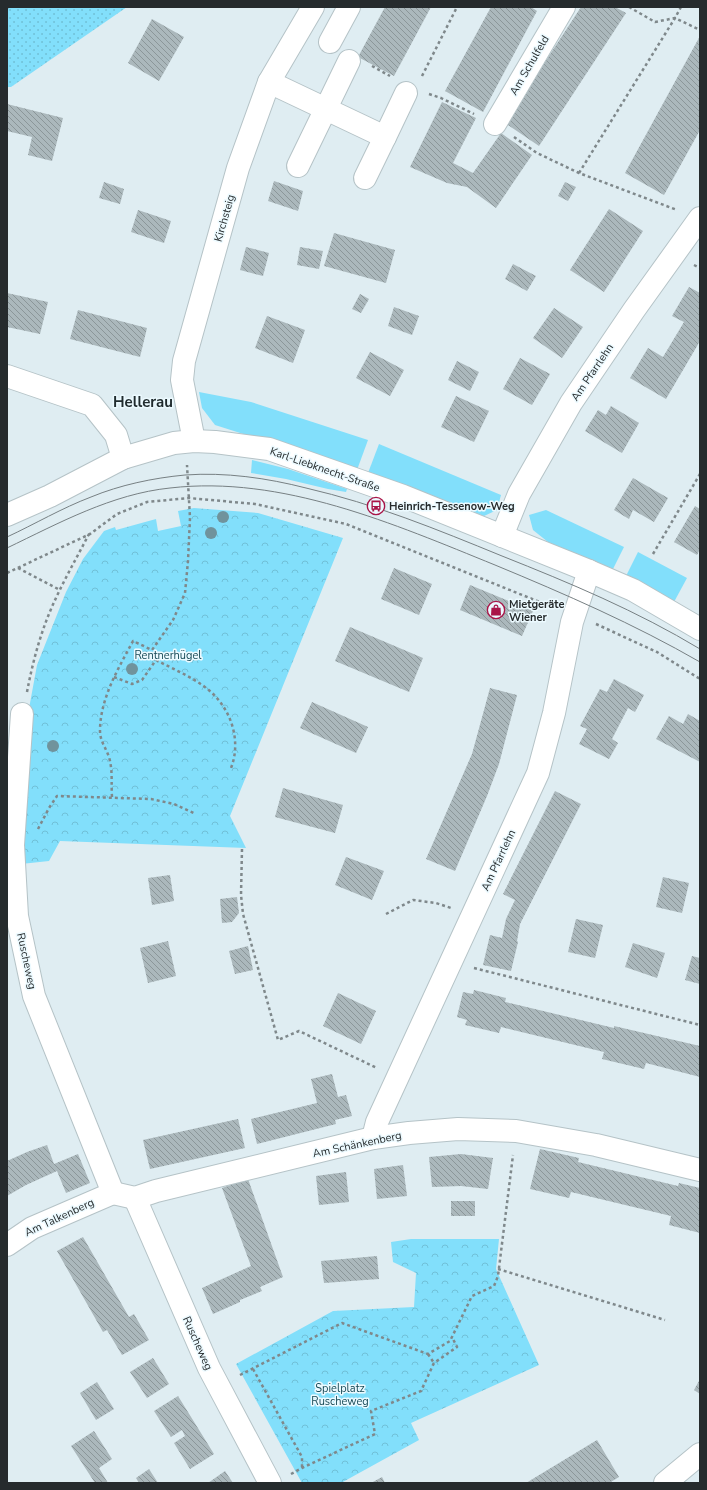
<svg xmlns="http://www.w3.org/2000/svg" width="707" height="1490" viewBox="0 0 707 1490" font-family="'Nunito Sans',sans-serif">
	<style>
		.grass { fill: #82dffb }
		.park { fill: url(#park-crowns) }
		.garden { fill: url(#garden-dots) }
		.building { fill: url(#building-back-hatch) }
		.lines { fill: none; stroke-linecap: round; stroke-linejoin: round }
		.minor-casing { stroke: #b5c3c7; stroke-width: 24 }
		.path { stroke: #7f888b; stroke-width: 2.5; stroke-dasharray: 3 3; stroke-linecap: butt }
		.minor { stroke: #fff; stroke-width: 22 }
		.tram { stroke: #778083; stroke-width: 1 }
		.tree { fill: #70939c }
		.labels { text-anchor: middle; stroke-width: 3; stroke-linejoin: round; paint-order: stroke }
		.street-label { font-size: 11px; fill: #262b2d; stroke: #ecfaff }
		.poi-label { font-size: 11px; font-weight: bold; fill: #262b2d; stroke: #ecfaff; text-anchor: start }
		.park-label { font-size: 11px; fill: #164956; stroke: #ecfaff }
		.district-label { font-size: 15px; font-weight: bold; fill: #202b2e; stroke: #ecfaff }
	</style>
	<defs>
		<pattern id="park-crowns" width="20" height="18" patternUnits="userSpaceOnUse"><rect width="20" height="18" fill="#82dffb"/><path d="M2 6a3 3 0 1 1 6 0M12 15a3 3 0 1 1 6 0" fill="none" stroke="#70c0d7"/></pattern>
		<pattern id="garden-dots" width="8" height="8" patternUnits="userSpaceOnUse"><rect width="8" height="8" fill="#82dffb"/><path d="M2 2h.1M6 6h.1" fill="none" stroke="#70c0d7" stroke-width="1.8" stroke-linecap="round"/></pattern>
		<pattern id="building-back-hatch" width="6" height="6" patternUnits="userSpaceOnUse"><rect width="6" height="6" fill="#abb8bc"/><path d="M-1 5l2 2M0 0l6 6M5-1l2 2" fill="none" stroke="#8b9699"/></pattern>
	</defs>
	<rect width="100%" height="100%" fill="#dfedf2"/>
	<!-- grass -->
	<g class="grass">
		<path d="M199 392 251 402 368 440 357 470 215 425 202 408Z"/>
		<path d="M379 444 501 495 497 510 484 516 368 473Z"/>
		<path d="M252 460 288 469 347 489 346 492 328 489 286 479 251 473Z"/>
		<path d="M546 510 624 547 612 571 548 542 533 530 529 515Z"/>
		<path d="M638 552 687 578 674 602 626 576Z"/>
	</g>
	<!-- park -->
	<g class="park">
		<path d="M194 508 258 513 343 538 230 816 246 848 60 841 49 861 21 864 28 714 37 665 66 592 83 559 104 531 115 527 116 530 156 519 158 531 181 526 178 511Z"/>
		<path d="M411 1239H499L496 1269 539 1365 411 1423 419 1440 341 1483H302L236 1364 333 1311 414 1307 416 1273 393 1262 391 1242Z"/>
	</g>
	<!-- garden -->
	<path class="garden" d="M7 7H127L11 87H7Z"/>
	<!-- building -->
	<g class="building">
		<path d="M385 7H431L394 76 358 57Z"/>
		<path d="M491 7H531L537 11 483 112 445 91Z"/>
		<path d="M581 7H615L626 13 539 146 505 123Z"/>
		<path d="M152 19 184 37 159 81 128 63Z"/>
		<path d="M700 36V130L664 195 625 173Z"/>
		<path d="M442 102 476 118 453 163 473 173 501 133 532 155 496 208 467 187 447 183 410 167Z"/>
		<path d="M7 104 63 118 52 161 28 155 32 137 7 131Z"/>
		<path d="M274 181 303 191 298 211 268 201Z"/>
		<path d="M104 182 124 189 120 204 99 198Z"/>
		<path d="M565 182 576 187 568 201 558 196Z"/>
		<path d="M609 209 643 231 604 292 570 270Z"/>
		<path d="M138 210 171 221 164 243 131 232Z"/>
		<path d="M334 233 395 250 386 283 324 266Z"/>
		<path d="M246 247 269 253 263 276 240 270Z"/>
		<path d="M300 247 323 251 319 269 297 265Z"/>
		<path d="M513 264 536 276 527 291 505 279Z"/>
		<path d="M689 287 700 293V341L666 399 630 378 648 348 663 357 684 322 672 316Z"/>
		<path d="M7 293 48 302 40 334 7 327Z"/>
		<path d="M360 294 369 299 361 313 352 309Z"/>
		<path d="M394 307 419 316 412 335 388 326Z"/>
		<path d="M554 308 583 327 562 358 533 338Z"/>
		<path d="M78 310 147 328 140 357 70 339Z"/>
		<path d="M267 316 305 330 293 363 255 348Z"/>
		<path d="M370 352 404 370 390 396 356 378Z"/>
		<path d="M520 358 550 374 532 405 503 389Z"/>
		<path d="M457 361 479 372 470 391 448 380Z"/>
		<path d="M456 396 489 411 474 442 441 427Z"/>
		<path d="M611 406 639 423 622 453 585 431 598 410 606 415Z"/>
		<path d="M633 478 668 498 654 522 633 510 629 519 614 510Z"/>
		<path d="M695 506 700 509V549L697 555 674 542Z"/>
		<path d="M394 568 432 584 419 615 381 599Z"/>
		<path d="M470 585 533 611 522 636 460 610Z"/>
		<path d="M350 627 423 658 409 692 335 661Z"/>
		<path d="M614 679 644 695 635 712 628 708 612 739 618 743 609 759 579 744 587 729 580 726 600 689 607 692Z"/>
		<path d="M490 688 517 695 499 764 487 796 455 871 426 859 472 754Z"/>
		<path d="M312 702 368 727 356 753 300 728Z"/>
		<path d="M688 714 700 721V762L656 739 669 716 683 724Z"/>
		<path d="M283 788 343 805 335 833 275 817Z"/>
		<path d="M555 791 581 804 520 924 517 941 518 942 511 971 483 965 490 935 502 938 506 919 515 900 503 894Z"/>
		<path d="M346 857 384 871 372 900 335 885Z"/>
		<path d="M170 875 174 901 152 905 148 878Z"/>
		<path d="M663 877 689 883 682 913 656 907Z"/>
		<path d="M237 897 239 913 232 922 222 923 220 899Z"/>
		<path d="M576 919 603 925 595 958 568 952Z"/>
		<path d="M168 941 176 976 148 983 140 948Z"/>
		<path d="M633 943 665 953 657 978 625 967Z"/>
		<path d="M248 946 253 970 235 974 229 951Z"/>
		<path d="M692 956 700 958V984L685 980Z"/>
		<path d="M474 990 506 998 505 1002 514 1004 614 1028V1026L700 1046V1077L646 1063 644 1069 602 1059 604 1052 501 1027 499 1033 465 1025 467 1020 457 1017 463 992 473 994Z"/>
		<path d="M338 993 376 1011 361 1044 323 1026Z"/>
		<path d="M332 1074 338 1097 346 1095 352 1116 335 1120 336 1124 257 1144 251 1119 317 1103 311 1079Z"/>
		<path d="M238 1119 245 1148 150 1169 143 1140Z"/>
		<path d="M47 1145 54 1164 78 1154 90 1183 66 1193 57 1171 26 1185 7 1196V1161L27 1152Z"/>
		<path d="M540 1149 579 1158 578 1162 678 1186 679 1183 700 1188V1233L669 1225 671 1216 571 1192 569 1198 530 1189Z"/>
		<path d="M461 1154 493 1158 488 1189 461 1186 432 1187 429 1157Z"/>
		<path d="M403 1165 407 1196 377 1199 374 1169Z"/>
		<path d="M346 1172 349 1202 319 1205 316 1176Z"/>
		<path d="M248 1179 283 1277 260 1287 262 1291 240 1300V1302L213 1314 202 1288 251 1266 222 1188Z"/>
		<rect x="451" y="1201" width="24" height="15"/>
		<path d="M83 1237 129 1317 134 1314 149 1340 122 1355 107 1330 103 1332 57 1251Z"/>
		<path d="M377 1256 379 1279 324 1283 321 1261Z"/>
		<path d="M153 1358 169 1384 147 1398 130 1372Z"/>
		<path d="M700 1379V1394L694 1390Z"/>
		<path d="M97 1382 114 1409 96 1420 80 1393Z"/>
		<path d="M178 1396 214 1454 190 1469 174 1443 185 1436 182 1430 171 1437 154 1411Z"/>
		<path d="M94 1431 112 1459 99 1468 108 1483H95L71 1446Z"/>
		<path d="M597 1440 619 1477 609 1483H526Z"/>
		<path d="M149 1469 158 1483H139L136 1478Z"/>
		<path d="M225 1471 233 1483H208Z"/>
		<path d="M382 1477 385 1483H371Z"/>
	</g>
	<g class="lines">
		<defs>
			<g id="minor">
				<path d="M330 42 349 7"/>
				<path d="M269 82 385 137 365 178"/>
				<path d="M495 124 564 7"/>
				<path d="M385 137 406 93"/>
				<path d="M298 166 349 61"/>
				<path d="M7 376 92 405 116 435 123 458"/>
				<path d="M194 441 182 380 184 361 238 168 269 82 313 7"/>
				<path d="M7 515 50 496 123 458 174 443 194 441 215 442 269 449 403 496 589 571 633 590 700 629"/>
				<path d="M502 536 519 494 571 403 634 310 700 218"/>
				<path d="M22 714 13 845 17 916 34 996 113 1193"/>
				<path d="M373 1138 377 1122 538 773 554 713 572 622 589 571"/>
				<path d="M113 1193 135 1198 156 1191 373 1138 409 1133 458 1129 516 1131 596 1145 700 1170"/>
				<path d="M135 1198 209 1368 270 1483"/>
				<path d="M7 1245 32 1228 113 1193"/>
				<path d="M665 1483 700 1454"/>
			</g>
		</defs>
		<!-- minor casing -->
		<use href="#minor" class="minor-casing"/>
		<!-- path -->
		<g class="path">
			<path d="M629 7 655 22 675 18 700 30"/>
			<path d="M7 8 8 7"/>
			<path d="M372 66 390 76"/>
			<path d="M422 76 457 7"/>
			<path d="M429 94 441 98 474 114"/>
			<path d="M514 137 537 153 579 173 677 210"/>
			<path d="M579 173 675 18 681 7"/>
			<path d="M694 265 700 268"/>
			<path d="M653 554 700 474"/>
			<path d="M18 568 60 590"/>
			<path d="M7 573 90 534 117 514 147 502 189 498 255 504 346 524 552 607"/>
			<path d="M596 624 657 652 700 679"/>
			<path d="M156 660C171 668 188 675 202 685 228 702 243 737 231 768"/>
			<path d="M114 677 132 684 142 680 156 660 152 650"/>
			<path d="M27 692C31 671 36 650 43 630 54 597 73 565 89 534"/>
			<path d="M112 797C111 783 113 771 109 757 106 748 100 741 100 731 100 699 118 669 133 641L152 650 173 620 185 593 188 561 190 518 187 465"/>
			<path d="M38 829 49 808 57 796 151 799 174 804 196 814"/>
			<path d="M242 849 241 895 243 914 278 1040 299 1031 377 1068"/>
			<path d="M386 914 413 900 436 903 451 908"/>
			<path d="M474 968 700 1025"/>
			<path d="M498 1269 665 1320"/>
			<path d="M428 1354 434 1363"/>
			<path d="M253 1369 302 1457V1468"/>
			<path d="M240 1375 342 1323 428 1354 450 1341 472 1296 494 1286 498 1276 513 1155"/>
			<path d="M291 1474 302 1468 375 1434 371 1411 421 1391 434 1363 457 1347 452 1337"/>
		</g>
		<!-- minor -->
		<use href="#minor" class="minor"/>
		<!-- tram -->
		<g class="tram">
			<path d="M7 537C35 524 62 508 91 497 120 485 153 478 185 475 225 472 267 478 306 488 375 504 436 529 502 556 570 583 637 611 700 649"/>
			<path d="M7 548C59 523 112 494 170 488 282 475 394 524 495 565 565 594 634 624 700 662"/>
		</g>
	</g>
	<!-- trees -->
	<g class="tree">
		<circle cx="223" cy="517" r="6"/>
		<circle cx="211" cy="533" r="6"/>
		<circle cx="132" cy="669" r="6"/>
		<circle cx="53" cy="746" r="6"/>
	</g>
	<!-- icons -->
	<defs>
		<symbol id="bus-ring" viewBox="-11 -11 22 22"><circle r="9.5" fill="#ecfaff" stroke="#a91548" stroke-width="1.5"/><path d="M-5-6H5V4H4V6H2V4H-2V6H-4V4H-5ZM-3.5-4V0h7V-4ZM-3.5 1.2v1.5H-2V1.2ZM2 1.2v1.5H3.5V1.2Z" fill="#a91548"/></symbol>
		<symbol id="shop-ring" viewBox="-11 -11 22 22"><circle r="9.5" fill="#ecfaff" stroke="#a91548" stroke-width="1.5"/><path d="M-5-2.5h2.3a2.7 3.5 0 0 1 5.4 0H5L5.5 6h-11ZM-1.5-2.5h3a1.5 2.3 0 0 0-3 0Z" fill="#a91548"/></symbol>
	</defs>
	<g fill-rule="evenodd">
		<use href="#bus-ring" x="366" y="496" width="20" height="20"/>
		<use href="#shop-ring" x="486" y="600" width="20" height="20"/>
	</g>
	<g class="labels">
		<!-- street labels -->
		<g class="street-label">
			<text transform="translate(529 65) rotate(-60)" y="4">Am Schulfeld</text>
			<text transform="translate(224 218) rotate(-74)" y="4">Kirchsteig</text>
			<text transform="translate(592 372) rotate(-56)" y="4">Am Pfarrlehn</text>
			<text transform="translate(325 469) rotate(19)" y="4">Karl-Liebknecht-Straße</text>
			<text transform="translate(498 860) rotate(-65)" y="4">Am Pfarrlehn</text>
			<text transform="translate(27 961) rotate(78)" y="4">Ruscheweg</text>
			<text transform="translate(357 1144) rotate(-12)" y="4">Am Schänkenberg</text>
			<text transform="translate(59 1217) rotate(-25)" y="4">Am Talkenberg</text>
			<text transform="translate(198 1343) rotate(66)" y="4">Ruscheweg</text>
		</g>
		<!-- poi labels -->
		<g class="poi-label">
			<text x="389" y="510">Heinrich-Tessenow-Weg</text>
			<text x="509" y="608">Mietgeräte<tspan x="509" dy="13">Wiener</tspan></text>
		</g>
		<!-- park labels -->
		<g class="park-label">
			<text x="168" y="659">Rentnerhügel</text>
			<text x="340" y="1392">Spielplatz<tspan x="340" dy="13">Ruscheweg</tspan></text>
		</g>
		<!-- district labels -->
		<g class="district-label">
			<text x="143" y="407">Hellerau</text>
		</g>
	</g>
	<!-- border -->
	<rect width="707" height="1490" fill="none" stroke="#262b2d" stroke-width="16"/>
</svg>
